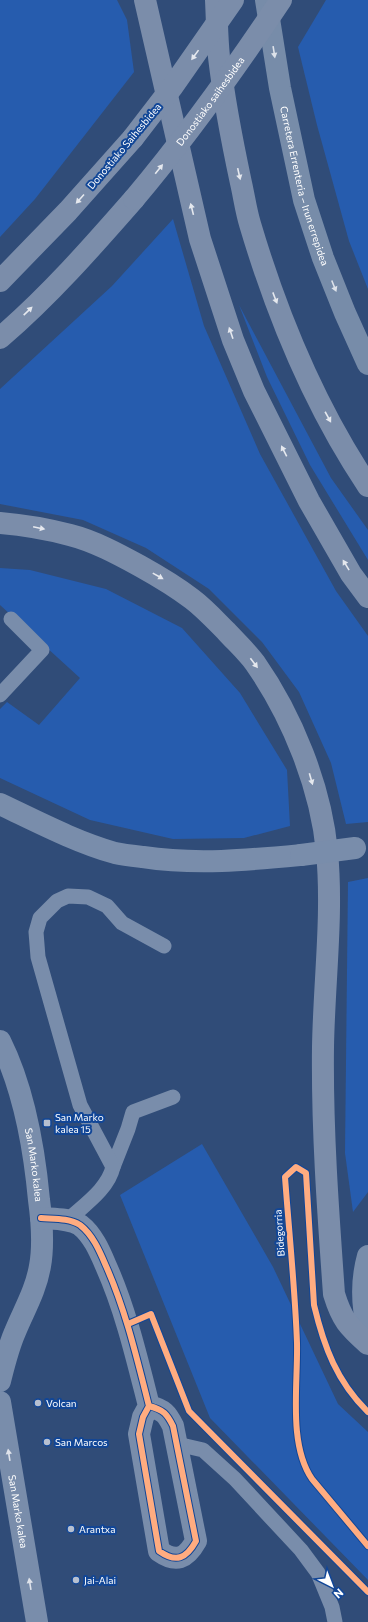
<svg xmlns="http://www.w3.org/2000/svg" width="368" height="1622" viewBox="0 0 368 1622" font-family="Commissioner,sans-serif">
	<style>
		.green { fill: #265cae }
		.lines { fill: none; stroke-linecap: round; stroke-linejoin: round }
		.service { stroke: #798dab; stroke-width: 15 }
		.minor { stroke: #798dab; stroke-width: 22 }
		.tertiary { stroke: #798dab; stroke-width: 22 }
		.primary { stroke: #778ca9; stroke-width: 22 }
		.motorway { stroke: #7b8daa; stroke-width: 22 }
		.tertiary-bridge { stroke: #798dab; stroke-width: 22 }
		.motorway-bridge { stroke: #7b8daa; stroke-width: 22 }
		.cycleway-casing { stroke: #114697; stroke-width: 8 }
		.cycleway { stroke: #ffac80; stroke-width: 6 }
		.oneway { fill: #dde2ea }
		.oneway2 { fill: #e5e8ee }
		.oneway3 { fill: #dee2ea }
		.poi-dot { fill: #b7c0d0; stroke: #114697; stroke-width: 1.5 }
		.labels { text-anchor: middle; stroke-width: 4; stroke-linejoin: round; paint-order: stroke }
		.street-label { font-size: 10px; fill: #fff; stroke: #114697 }
		.poi-label { font-size: 10px; fill: #fff; stroke: #114697; text-anchor: start }
	</style>
	<rect width="100%" height="100%" fill="#304c78"/>
	<!-- green -->
	<g class="green">
		<path d="M0 0H117L127 20 134 72 35 199 0 237Z"/>
		<path d="M326 0H368V289L349 241 317 125 298 47Z"/>
		<path d="M173 219 204 326 260 454 336 591 368 636V822L346 824 331 763 299 692 262 642 209 589 146 548 83 520 0 504V389L112 286Z"/>
		<path d="M239 305 331 478 368 530V560L310 465 267 377Z"/>
		<path d="M0 568 30 570 106 589 182 628 240 693 287 770 290 826 244 838 173 839 90 820 0 778V709L7 702 39 725 80 678 0 605Z"/>
		<path d="M368 878V1192L353 1212 345 1153 348 882Z"/>
		<path d="M202 1144 273 1267 338 1404 368 1432V1580L210 1418 120 1195Z"/>
	</g>
	<g class="lines">
		<!-- service -->
		<g class="service">
			<path d="M0 695 42 650 11 619"/>
			<path d="M113 1167 128 1129 133 1112 173 1097"/>
			<path d="M68 1220C84 1205 108 1189 113 1167L80 1105 38 957 36 932 40 918 57 901 68 896 88 897 107 906 122 923 164 946"/>
			<path d="M177 1444 203 1450 235 1479 301 1550 318 1573 332 1607 335 1622"/>
		</g>
		<!-- minor -->
		<g class="minor">
			<path id="s1" d="M0 1041C24 1089 34 1146 39 1200 42 1222 44 1244 40 1266 36 1290 24 1310 15 1332 8 1348 4 1365 0 1381"/>
			<path d="M41 1218C54 1219 69 1218 80 1225 93 1235 100 1252 106 1266 126 1311 137 1359 149 1406L143 1417 139 1434 159 1551C176 1563 186 1559 196 1541L173 1426C167 1414 164 1410 149 1406"/>
			<path id="s2" d="M0 1402 37 1622"/>
		</g>
		<!-- tertiary -->
		<g class="tertiary">
			<path d="M0 804C38 822 76 842 115 853 124 855 134 856 143 857 196 865 248 860 301 855"/>
			<path d="M368 1256C361 1281 362 1306 368 1330"/>
		</g>
		<!-- primary -->
		<path class="primary" id="s3" d="M266 0 280 88 304 200 323 258 345 313 368 364"/>
		<!-- motorway -->
		<g class="motorway">
			<path d="M145 0 200 239 233 340 254 391 309 501 351 574 368 597"/>
			<path d="M216 0C217 19 217 39 219 57 224 100 232 141 241 183 244 196 246 211 250 224 277 315 315 407 368 486"/>
			<path d="M0 281 68 211 133 138"/>
			<path d="M0 338C49 296 92 247 134 199"/>
			<path d="M0 523C24 525 47 529 70 535 94 541 118 554 140 566 158 576 175 586 192 599 204 608 215 620 226 631 236 642 247 652 255 663 292 716 321 787 327 852 333 915 324 983 323 1047 322 1129 328 1211 334 1294 342 1320 348 1326 368 1344"/>
		</g>
		<!-- tertiary-bridge -->
		<path class="tertiary-bridge" d="M301 855 355 848"/>
		<!-- motorway-bridge -->
		<g class="motorway-bridge">
			<path d="M133 138 173 86 233 0"/>
			<path id="s4" d="M134 199C187 136 235 69 281 0"/>
		</g>
		<defs>
			<g id="cycleway">
				<path d="M41 1218C54 1219 69 1218 80 1225 93 1235 100 1252 106 1266 126 1311 137 1359 149 1406L143 1417 139 1434 159 1551C176 1563 186 1559 196 1541L173 1426C167 1414 164 1410 149 1406"/>
				<path d="M128 1324 151 1314 189 1411 368 1592"/>
				<path d="M368 1412C337 1382 324 1347 314 1305L306 1173 296 1167 285 1177C289 1232 295 1288 297 1343 298 1385 288 1444 312 1479L368 1546"/>
			</g>
		</defs>
		<!-- cycleway casing -->
		<use href="#cycleway" class="cycleway-casing"/>
		<!-- cycleway -->
		<use href="#cycleway" class="cycleway"/>
	</g>
	<!-- one-way arrows -->
	<defs><path id="oneway-solid" d="M-6-.8H1V-3.2L6.5 0L1 3.2V.8H-6Z"/></defs>
	<g class="oneway">
		<use href="#oneway-solid" transform="translate(274 52) rotate(81)"/>
		<use href="#oneway-solid" transform="translate(334 286) rotate(68)"/>
	</g>
	<g class="oneway2">
		<use href="#oneway-solid" transform="translate(195 55) rotate(126)"/>
		<use href="#oneway-solid" transform="translate(159 169) rotate(-51)"/>
		<use href="#oneway-solid" transform="translate(239 174) rotate(77)"/>
		<use href="#oneway-solid" transform="translate(80 199) rotate(132)"/>
		<use href="#oneway-solid" transform="translate(192 209) rotate(-104)"/>
		<use href="#oneway-solid" transform="translate(275 298) rotate(69)"/>
		<use href="#oneway-solid" transform="translate(28 311) rotate(-44)"/>
		<use href="#oneway-solid" transform="translate(231 333) rotate(-109)"/>
		<use href="#oneway-solid" transform="translate(328 417) rotate(61)"/>
		<use href="#oneway-solid" transform="translate(284 451) rotate(-117)"/>
		<use href="#oneway-solid" transform="translate(39 528) rotate(12)"/>
		<use href="#oneway-solid" transform="translate(346 565) rotate(-121)"/>
		<use href="#oneway-solid" transform="translate(158 576) rotate(29)"/>
		<use href="#oneway-solid" transform="translate(254 663) rotate(53)"/>
		<use href="#oneway-solid" transform="translate(311 779) rotate(74)"/>
	</g>
	<g class="oneway3">
		<use href="#oneway-solid" transform="translate(9 1455) rotate(-99)"/>
		<use href="#oneway-solid" transform="translate(30 1584) rotate(-99)"/>
	</g>
	<!-- markers -->
	<g class="poi-dot">
		<rect x="43" y="1119" width="8" height="8" rx="2"/>
		<circle cx="38" cy="1403" r="4"/>
		<circle cx="47" cy="1442" r="4"/>
		<circle cx="71" cy="1529" r="4"/>
		<circle cx="76" cy="1580" r="4"/>
	</g>
	<g class="labels">
		<!-- street labels -->
		<g class="street-label">
			<text dy="4" stroke="none"><textPath href="#s4" startOffset="124">Donostiako saihesbidea</textPath></text>
			<text transform="translate(124 146) rotate(-50)" y="4">Donostiako Saihesbidea</text>
			<text dy="4" stroke="none"><textPath href="#s3" startOffset="190">Carretera Errenteria – Irun errepidea</textPath></text>
			<text dy="4" stroke="none"><textPath href="#s1" startOffset="129">San Marko kalea</textPath></text>
			<text transform="translate(279 1233) rotate(-94)" y="4">Bidegorria</text>
			<text dy="4" stroke="none"><textPath href="#s2" startOffset="111">San Marko kalea</textPath></text>
		</g>
		<!-- poi labels -->
		<g class="poi-label">
			<text x="55" y="1121">San Marko<tspan x="55" dy="12">kalea 15</tspan></text>
			<text x="46" y="1407">Volcan</text>
			<text x="55" y="1446">San Marcos</text>
			<text x="79" y="1533">Arantxa</text>
			<text x="84" y="1584">Jai-Alai</text>
		</g>
	</g>
	<!-- north arrow -->
	<g transform="translate(332 1586) rotate(138)" stroke="#114697" stroke-width="3" paint-order="stroke">
	<path d="M0-3L7 15L0 10L-7 15Z" fill="#ffffff"/>
	<text y="-6" font-size="11" font-weight="bold" text-anchor="middle" fill="#ffffff">N</text>
	</g>
</svg>
